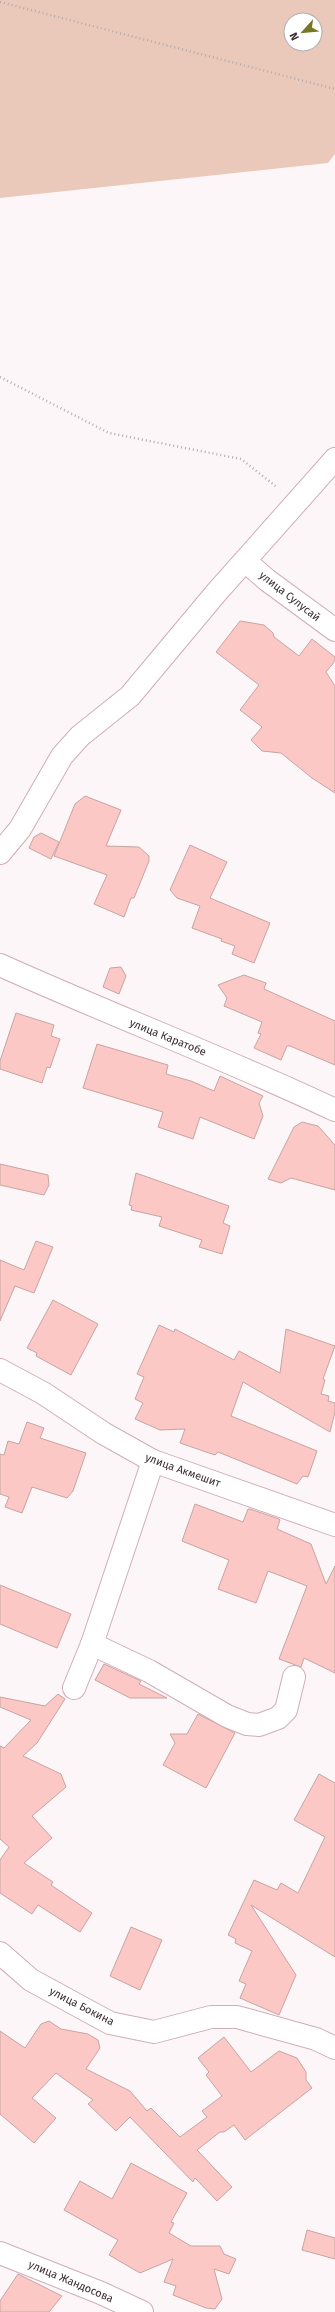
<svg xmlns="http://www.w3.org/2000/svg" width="335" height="2312" viewBox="0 0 335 2312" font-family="'Fira Sans',sans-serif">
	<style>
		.green { fill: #eac9ba; fill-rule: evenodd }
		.building { fill: #fbc8c5; stroke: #c7a4a1 }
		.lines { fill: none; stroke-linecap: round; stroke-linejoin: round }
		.minor-casing { stroke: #d0aeb6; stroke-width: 24 }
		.path { stroke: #b5abae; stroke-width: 2.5; stroke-dasharray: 1 3; stroke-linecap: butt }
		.minor { stroke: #fff; stroke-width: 22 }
		.labels { text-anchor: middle; stroke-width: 3; stroke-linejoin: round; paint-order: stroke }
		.street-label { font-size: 11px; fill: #3b2d31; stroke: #fff }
	</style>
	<rect width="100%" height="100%" fill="#fdf6f8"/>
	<!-- green -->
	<path class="green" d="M0 0H335V154L328 163 0 198ZM291 20H315V44H291Z"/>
	<!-- building -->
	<g class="building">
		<path d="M240 621 264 625 273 633 274 637 299 656 312 639 335 657V661L326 672 335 686V793L312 778 281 753 262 751 251 740 262 727 240 710 259 685 216 652Z"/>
		<path d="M85 796 121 810 106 846 139 847 149 856V861L134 898H131L124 917 94 904 107 875 54 856 75 804Z"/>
		<path d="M41 833 59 842 51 859 29 848 34 837Z"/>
		<path d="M190 845 227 862 210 898 270 923 254 963 232 954 235 946 221 941 222 939 192 928 200 906 177 898 170 890Z"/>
		<path d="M121 967 126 976 119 994 103 987 110 968Z"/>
		<path d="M244 975 266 983 264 989 335 1021V1065L290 1046H287L281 1060 254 1048 261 1034 258 1033 262 1022 224 1006 227 998 218 985Z"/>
		<path d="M16 1013 54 1025 51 1036 60 1039 50 1068 47 1067 42 1083 0 1069V1061Z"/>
		<path d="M97 1044 168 1065 166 1074 191 1081 214 1091 220 1076 263 1096 259 1103 263 1116 254 1139 200 1117 193 1139 158 1127 163 1112 83 1088Z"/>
		<path d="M302 1122 318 1126 335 1145V1190L291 1178 281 1183 268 1179 294 1127Z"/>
		<path d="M0 1164 48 1175 49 1185 44 1195 0 1185Z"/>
		<path d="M136 1173 229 1206 223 1223 230 1226 222 1254 199 1247 202 1240 159 1226 162 1217 131 1210 132 1206 129 1205Z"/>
		<path d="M36 1241 53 1247 34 1293 15 1286 0 1321V1260L24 1270Z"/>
		<path d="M53 1300 98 1324 71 1375 36 1356 37 1353 27 1348Z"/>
		<path d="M159 1325 174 1332 175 1329 234 1360 239 1351 280 1373 286 1329 335 1346 323 1379 325 1380 321 1394 329 1396 328 1401 335 1403V1412L330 1432 243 1382 231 1416 317 1451 308 1477 303 1476 297 1484 218 1452 215 1455 180 1443 185 1429 160 1430 135 1419 143 1403 135 1399 144 1377 137 1374Z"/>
		<path d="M27 1422 44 1428 40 1438 86 1453 73 1491 67 1498 32 1487 22 1513 5 1507 9 1497 0 1494V1454L4 1455 8 1441 19 1444Z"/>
		<path d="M195 1504 243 1522 248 1509H250L279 1519 280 1520 277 1529 311 1544 326 1584 335 1566V1673L304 1658 301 1667 279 1659 307 1586 268 1571 256 1603 218 1589 229 1560 182 1541Z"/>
		<path d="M0 1585 71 1614 57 1648 0 1624Z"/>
		<path d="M104 1664 141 1681 139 1684 167 1698H130L95 1680Z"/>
		<path d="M58 1694 65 1699 37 1743 23 1756 61 1774 66 1787 32 1816 52 1838 24 1863 53 1882 51 1885 92 1913 80 1932 38 1905 32 1914 0 1893V1860L9 1847 0 1839V1746L4 1748 31 1720 0 1707V1697L45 1706Z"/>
		<path d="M198 1714 235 1733 206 1788 163 1765 175 1743 170 1734H187Z"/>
		<path d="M319 1774 335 1783V1957L251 1905 296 1975 279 2015 240 1998 246 1984 239 1981 252 1951 235 1943 236 1939 228 1935 254 1880 277 1890 281 1883 298 1893 325 1837 294 1820Z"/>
		<path d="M131 1927 162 1940 140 1990 110 1976Z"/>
		<path d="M49 2021 61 2029 88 2034 98 2040 100 2048 86 2069 130 2091 147 2111 151 2108 180 2137 207 2117 202 2111 222 2096 206 2075 209 2072 198 2058 224 2037 251 2072 279 2051 297 2058 306 2072V2080L312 2088 245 2140 234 2125 224 2132H220L197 2150 232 2187 217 2201 195 2178 193 2182 130 2117 116 2131 88 2104 93 2100 56 2073 32 2098 56 2118 34 2143 0 2114V2031L25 2048 41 2024Z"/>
		<path d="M131 2163 187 2193 171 2222 174 2223 169 2233 191 2246H220L224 2254 236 2259 229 2274 214 2269 222 2299 215 2309 206 2308 173 2295 176 2286 164 2282 173 2259 140 2273 109 2255 118 2240 64 2210 80 2181 112 2199Z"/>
		<path d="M307 2230 335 2238V2259L302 2250Z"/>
		<path d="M18 2274 62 2296 49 2312H0V2301Z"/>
	</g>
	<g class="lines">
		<defs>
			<g id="minor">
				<path d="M245 561 267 580 335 630"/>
				<path d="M0 853 20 829 62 756 80 736 130 696 216 593 335 459"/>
				<path d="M0 965C111 1015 225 1058 335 1110"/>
				<path d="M0 1370 43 1393 103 1433 153 1461 335 1525"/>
				<path d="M92 1644 149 1671 227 1716 247 1724 259 1725 278 1718 286 1710 294 1677"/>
				<path d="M74 1688 92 1644 153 1461"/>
				<path d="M0 1953 31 1980 110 2023 154 2032 211 2017H237L316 2039 335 2048"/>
				<path d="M0 2253 101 2293 142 2312"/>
			</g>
		</defs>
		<!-- minor casing -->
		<use href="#minor" class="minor-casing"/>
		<!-- path -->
		<g class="path">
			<path d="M0 2 335 89"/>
			<path d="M0 377 109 433 241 459 278 488"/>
		</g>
		<!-- minor -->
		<use href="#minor" class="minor"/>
	</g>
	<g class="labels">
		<!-- street labels -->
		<g class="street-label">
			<text transform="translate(290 596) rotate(38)" y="4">улица Сулусай</text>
			<text transform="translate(168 1037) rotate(22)" y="4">улица Каратобе</text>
			<text transform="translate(183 1470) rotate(20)" y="4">улица Акмешит</text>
			<text transform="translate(82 2006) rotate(27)" y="4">улица Бокина</text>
			<text transform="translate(71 2281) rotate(23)" y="4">улица Жандосова</text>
		</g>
	</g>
	<!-- north arrow -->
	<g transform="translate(303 32) rotate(243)"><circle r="19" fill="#ffffff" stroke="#b1abad"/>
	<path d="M0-3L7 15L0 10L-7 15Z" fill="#777921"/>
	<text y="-6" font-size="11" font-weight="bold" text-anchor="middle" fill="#3b2d31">N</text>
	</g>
</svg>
